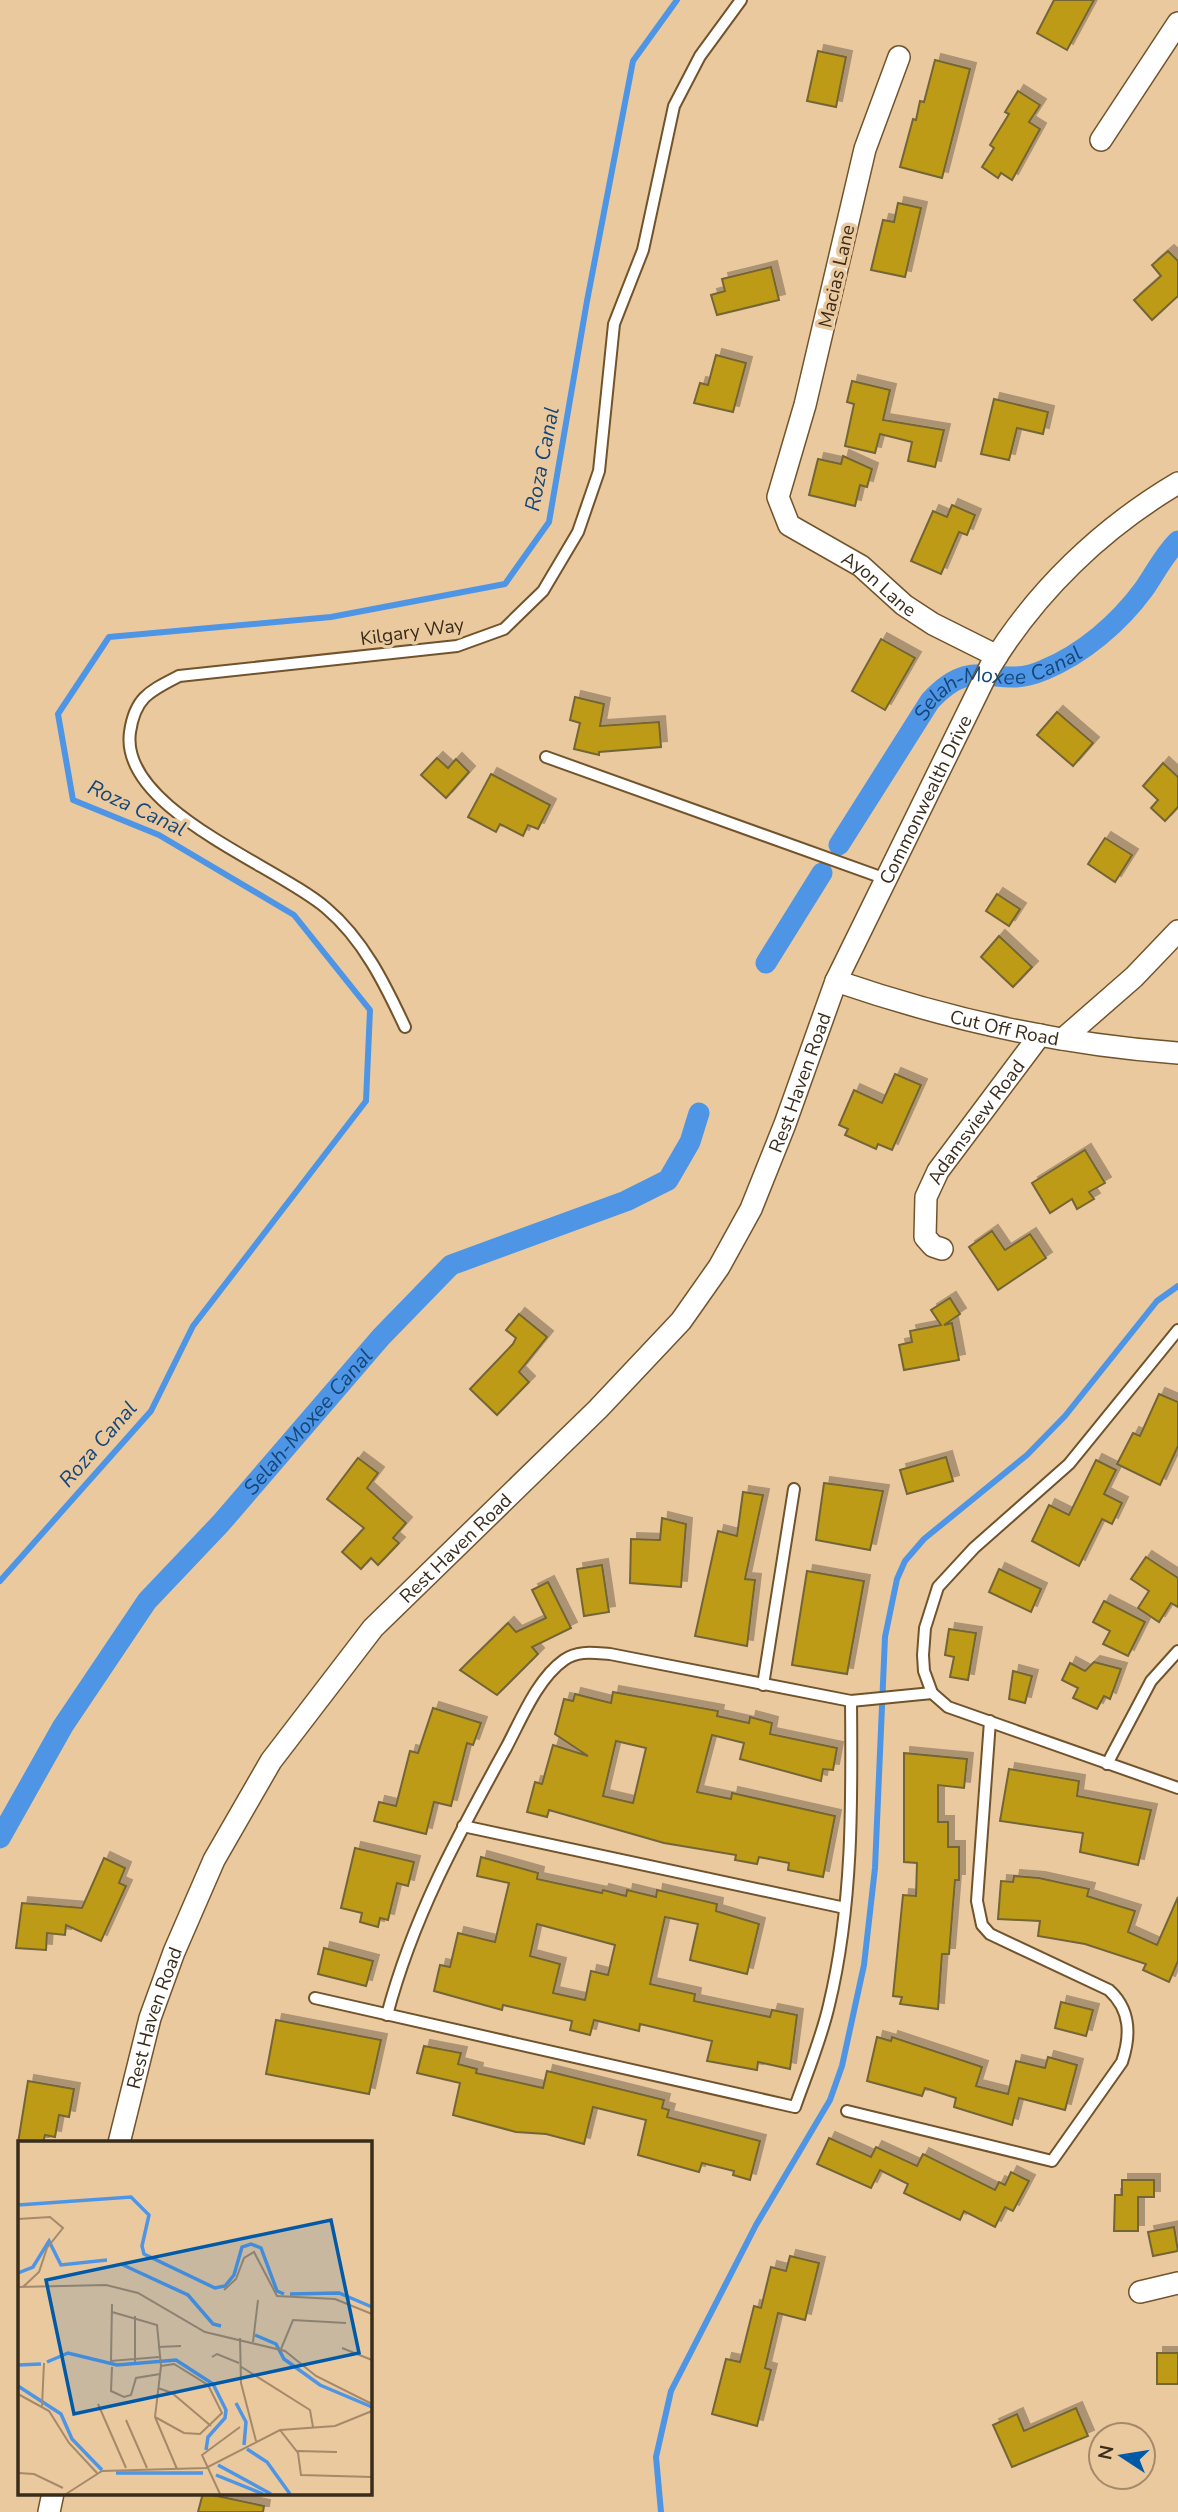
<svg xmlns="http://www.w3.org/2000/svg" width="1178" height="2512" viewBox="0 0 1178 2512" font-family="'Nunito Sans',sans-serif">
	<style>
		.lines { fill: none; stroke-linecap: round; stroke-linejoin: round }
		.stream { stroke: #4e96e5; stroke-width: 6 }
		.canal { stroke: #4e96e5; stroke-width: 21 }
		.building { fill: #bd9b15; stroke: #736535; stroke-width: 2; fill-rule: evenodd; filter: url(#shadow) }
		.lane-casing { stroke: #71532c; stroke-width: 14 }
		.street-casing { stroke: #71532c; stroke-width: 24 }
		.lane { stroke: #fff; stroke-width: 10 }
		.street { stroke: #fff; stroke-width: 21 }
		.labels { text-anchor: middle; stroke-width: 7; stroke-linejoin: round; paint-order: stroke }
		.street-label { font-size: 19px; fill: #392c1b; stroke: #ebc99e }
		.water-label { font-size: 21px; font-style: italic; fill: #144679; stroke: #ebc99e }
		.inset-river { fill: none; stroke: #4e96e5; stroke-width: 3.5 }
		.inset-road { fill: none; stroke: #a48a6a; stroke-width: 2 }
		.view { fill: #005aa7; fill-opacity: 0.15; stroke: #005aa7; stroke-width: 3.5 }
		.inset-edge { fill: none; stroke: #392c1b; stroke-width: 3.5 }
	</style>
	<defs>
		<filter id="shadow"><feDropShadow dx="6" dy="-6" stdDeviation="0" flood-color="#0004"/></filter>
	</defs>
	<rect width="100%" height="100%" fill="#ebc99e"/>
	<g class="lines">
		<!-- stream -->
		<g class="stream">
			<path d="M0 1581 151 1411 193 1326 366 1101 370 1010 294 915 159 835 73 800 58 714 109 637 331 617 505 584 549 522 587 301 633 61 677 0"/>
			<path d="M661 2512 656 2457 671 2391 756 2225 830 2100 842 2066 864 1965 875 1868 885 1637 897 1579 905 1561 924 1539 1027 1455 1065 1416 1157 1301 1178 1286"/>
		</g>
		<!-- canal -->
		<g class="canal">
			<path id="s1" d="M839 845 930 701C976 651 994 692 1044 670 1083 654 1119 623 1144 589 1155 573 1164 555 1178 541"/>
			<path d="M766 963 822 873"/>
			<path id="s2" d="M0 1838 63 1726 147 1601 221 1523 381 1337 451 1265 626 1201 668 1180 690 1142 699 1113"/>
		</g>
	</g>
	<!-- building -->
	<g class="building">
		<path d="M1054 0H1094L1067 50 1037 33Z"/>
		<path d="M818 51 846 57 836 107 807 101Z"/>
		<path d="M935 60 970 69 942 178 900 167 913 119 916 120 920 101 924 102Z"/>
		<path d="M1018 91 1040 105 1029 122 1040 129 1012 180 1001 173 998 178 982 167 994 148 990 145 1009 114 1005 112Z"/>
		<path d="M898 203 921 208 905 277 871 270 883 220 894 222Z"/>
		<path d="M1168 251 1178 261V296L1152 320 1134 300 1161 276 1152 265Z"/>
		<path d="M771 267 779 300 717 315 711 295 725 291 722 279Z"/>
		<path d="M716 355 746 363 733 412 694 403 700 383 708 385Z"/>
		<path d="M852 381 890 390 883 420 944 430 935 467 908 461 912 442 880 434 875 453 845 446 854 404 847 402Z"/>
		<path d="M994 399 1048 412 1043 434 1017 428 1009 460 981 454Z"/>
		<path d="M843 456 872 469 867 487 860 485 855 506 809 495 818 459 841 464Z"/>
		<path d="M952 505 975 515 967 535 959 532 941 574 911 561 933 511 947 517Z"/>
		<path d="M881 639 915 658 885 710 852 691Z"/>
		<path d="M575 697 604 704 600 726 659 722 661 747 599 752V755L574 749 580 723 570 720Z"/>
		<path d="M1057 712 1093 743 1073 766 1037 735Z"/>
		<path d="M437 758 448 768 456 759 469 772 446 798 421 775Z"/>
		<path d="M1163 763 1178 777V807L1165 821 1151 808 1158 800 1143 786Z"/>
		<path d="M491 774 550 805 538 829 528 825 523 836 500 824 496 832 468 817Z"/>
		<path d="M1105 838 1132 855 1115 882 1088 864Z"/>
		<path d="M997 894 1020 909 1009 926 986 911Z"/>
		<path d="M999 936 1032 967 1013 987 981 957Z"/>
		<path d="M895 1074 921 1085 892 1150 878 1144 876 1149 845 1135 848 1129 839 1125 854 1090 882 1103Z"/>
		<path d="M1085 1150 1105 1183 1089 1192 1094 1199 1077 1209 1072 1199 1050 1213 1032 1183Z"/>
		<path d="M992 1231 1005 1250 1030 1234 1046 1258 998 1290 969 1247Z"/>
		<path d="M950 1298 960 1314 944 1325 952 1323 959 1360 904 1370 899 1345 912 1342 910 1331 941 1325 931 1310Z"/>
		<path d="M519 1314 547 1337 519 1372 529 1382 497 1415 470 1389 513 1344 516 1338 506 1330Z"/>
		<path d="M1159 1394 1178 1402V1446L1160 1485 1117 1464 1133 1433 1140 1436Z"/>
		<path d="M946 1457 953 1481 907 1494 900 1470Z"/>
		<path d="M358 1458 378 1473 367 1488 406 1523 393 1538 399 1543 378 1565 371 1558 361 1569 342 1552 364 1528 327 1499Z"/>
		<path d="M1096 1460 1116 1470 1104 1494 1122 1503 1112 1524 1102 1519 1079 1566 1032 1541 1049 1505 1069 1515Z"/>
		<path d="M824 1483 883 1491 870 1550 816 1540Z"/>
		<path d="M743 1492 763 1495 745 1579 755 1580 747 1646 695 1636 718 1531 737 1536Z"/>
		<path d="M662 1518 686 1524 681 1587 630 1583 631 1539 660 1540Z"/>
		<path d="M1146 1557 1178 1578V1607L1171 1603 1159 1622 1138 1608 1149 1591 1131 1579Z"/>
		<path d="M602 1565 609 1612 584 1616 577 1569Z"/>
		<path d="M999 1569 1041 1589 1031 1612 989 1592Z"/>
		<path d="M807 1571 864 1581 847 1674 792 1665Z"/>
		<path d="M548 1582 571 1628 532 1647 538 1654 497 1695 460 1670 508 1623 516 1632 546 1618 532 1590Z"/>
		<path d="M1104 1601 1145 1622 1128 1656 1103 1644 1110 1631 1093 1622Z"/>
		<path d="M949 1629 976 1633 968 1680 950 1677 954 1657 945 1655Z"/>
		<path d="M1094 1662 1121 1669 1110 1699 1104 1696 1097 1709 1073 1698 1078 1688 1062 1680 1070 1663 1085 1671Z"/>
		<path d="M1013 1671 1032 1676 1025 1703 1009 1699Z"/>
		<path d="M613 1692 718 1711 717 1716 749 1723 750 1717 772 1723 770 1734 837 1748 833 1770 823 1769 821 1781 740 1759 744 1743 712 1735 697 1792 731 1799 732 1793 835 1816 823 1877 788 1870 789 1863 759 1857 757 1864 735 1860 736 1855 664 1843 549 1810 547 1817 527 1812 535 1782 542 1784 553 1745 588 1756 555 1734 564 1699 573 1701 575 1694 611 1703ZM616 1741 646 1748 633 1803 603 1796Z"/>
		<path d="M433 1708 481 1723 473 1745 467 1743 451 1806 434 1802 426 1834 374 1821 379 1802 396 1806 410 1751 418 1753Z"/>
		<path d="M904 1753 967 1759 964 1788 938 1785V1822H948V1847H959V1880H955L949 1954H942L938 2009 900 2004 902 1997 893 1996 903 1895 916 1896 917 1863 904 1862Z"/>
		<path d="M1009 1769 1079 1781 1077 1796 1151 1810 1138 1865 1080 1852 1083 1833 1000 1821Z"/>
		<path d="M355 1848 414 1862 408 1886 397 1883 388 1920 380 1918 378 1927 360 1922 362 1913 341 1908Z"/>
		<path d="M481 1857 538 1873 537 1879 602 1893 603 1890 626 1896 627 1890 656 1897 657 1890 717 1904 716 1911 759 1924 747 1974 690 1960 698 1924 665 1917 650 1984 695 1994 694 2001 770 2017 772 2010 797 2015 790 2069 758 2062 757 2070 707 2061 712 2041 640 2024 639 2031 594 2020 590 2035 570 2030 572 2021 503 2005 502 2010 434 1991 440 1965 450 1967 458 1933 495 1942 509 1883 477 1876ZM537 1924 615 1945 608 1975 591 1971 585 2000 553 1993 560 1964 530 1956Z"/>
		<path d="M104 1858 125 1868 119 1883 126 1886 101 1941 66 1925 65 1935 47 1933 46 1950 16 1948 22 1903 82 1908Z"/>
		<path d="M1014 1876 1039 1878 1089 1889 1087 1896 1135 1911 1128 1932 1157 1945 1178 1897V1961L1169 1982 1143 1970 1146 1964 1085 1944 1038 1936 1040 1921 998 1919 1001 1881 1013 1882Z"/>
		<path d="M324 1948 373 1961 366 1986 318 1974Z"/>
		<path d="M1061 2002 1093 2010 1086 2036 1055 2028Z"/>
		<path d="M276 2020 381 2040 369 2094 266 2074Z"/>
		<path d="M877 2037 891 2041 892 2037 982 2067 976 2086 1008 2094 1016 2061 1045 2068 1048 2057 1077 2065 1065 2110 1019 2098 1012 2125 954 2107 956 2098 925 2088 922 2096 867 2081Z"/>
		<path d="M424 2046 461 2053 458 2064 477 2069 476 2073 543 2088 547 2071 664 2100 662 2108 669 2110 667 2117 760 2141 750 2180 733 2175 734 2171 702 2163 699 2172 638 2155 646 2120 593 2107 584 2144 546 2134 516 2132 453 2115 460 2083 417 2073Z"/>
		<path d="M28 2081 74 2089 69 2117 59 2115 55 2137 45 2135 43 2143H18Z"/>
		<path d="M829 2138 871 2157 876 2147 917 2166 923 2154 995 2190 999 2182 1005 2185 1011 2172 1029 2181 1013 2211 1005 2207 995 2227 964 2211 960 2220 904 2193 908 2184 880 2170 871 2188 817 2164Z"/>
		<path d="M1122 2180H1154V2197H1138V2231H1114L1115 2195H1122Z"/>
		<path d="M1174 2227 1178 2251 1153 2256 1148 2232Z"/>
		<path d="M790 2256 819 2263 805 2320 778 2313 765 2368 771 2370 757 2426 712 2414 726 2359 740 2362 754 2306 761 2308 771 2267 786 2271Z"/>
		<rect x="1157" y="2353" width="21" height="31"/>
		<path d="M1076 2408 1088 2436 1012 2467 993 2425 1017 2414 1024 2431Z"/>
		<path d="M203 2493 264 2506 263 2512H198Z"/>
	</g>
	<g class="lines">
		<defs>
			<g id="lane">
				<path d="M546 757 886 879"/>
				<path d="M405 1027C385 984 363 939 326 908 276 865 119 809 130 732 135 697 150 691 179 676L457 646 504 629 543 591 578 532 599 471 614 324 643 250 674 106 700 56 741 0"/>
				<path d="M763 1685 794 1489"/>
				<path d="M932 1693 924 1671 923 1655 925 1628 938 1587 974 1548 1069 1464 1178 1330"/>
				<path d="M1107 1764 1151 1681 1178 1651"/>
				<path d="M463 1826 845 1908"/>
				<path d="M315 1998 795 2107C807 2073 821 2040 829 2005 853 1906 852 1801 851 1701"/>
				<path d="M387 2015C413 1917 457 1837 506 1748 521 1720 537 1679 564 1660 578 1650 594 1653 610 1654L851 1701 932 1693 948 1707 1178 1788"/>
				<path d="M847 2111 1052 2161 1122 2062C1131 2035 1131 2010 1109 1990L990 1934 982 1925 977 1901 990 1721"/>
			</g>
			<g id="street">
				<path id="s3" d="M899 57 865 149 805 405 778 497 789 525 861 566 904 605 933 624 997 656"/>
				<path d="M1101 140 1178 23"/>
				<path id="s4" d="M836 981C947 1019 1061 1045 1178 1053"/>
				<path d="M1063 1039 1134 977 1178 931"/>
				<path id="s5" d="M942 1249 933 1246 925 1237 926 1197 938 1171 1040 1035"/>
				<path id="s6" d="M119 2143 150 2018 174 1952 214 1860 271 1761 373 1628 598 1409 681 1321 719 1267 751 1209 785 1124 836 981 990 667C1036 591 1102 528 1178 483"/>
				<path d="M1140 2292 1178 2283"/>
				<path d="M49 2512 53 2493"/>
			</g>
		</defs>
		<!-- lane casing -->
		<use href="#lane" class="lane-casing"/>
		<!-- street casing -->
		<use href="#street" class="street-casing"/>
		<!-- lane -->
		<use href="#lane" class="lane"/>
		<!-- street -->
		<use href="#street" class="street"/>
	</g>
	<g class="labels">
		<!-- street labels -->
		<g class="street-label">
			<text transform="translate(836 276) rotate(-77)" y="7">Macias Lane</text>
			<text dy="7" stroke="none"><textPath href="#s3" startOffset="595">Ayon Lane</textPath></text>
			<text transform="translate(412 631) rotate(-8)" y="7">Kilgary Way</text>
			<text dy="7" stroke="none"><textPath href="#s6" startOffset="1594">Commonwealth Drive</textPath></text>
			<text dy="7" stroke="none"><textPath href="#s4" startOffset="175">Cut Off Road</textPath></text>
			<text dy="7" stroke="none"><textPath href="#s6" startOffset="1284">Rest Haven Road</textPath></text>
			<text dy="7" stroke="none"><textPath href="#s5" startOffset="152">Adamsview Road</textPath></text>
			<text dy="7" stroke="none"><textPath href="#s6" startOffset="696">Rest Haven Road</textPath></text>
			<text dy="7" stroke="none"><textPath href="#s6" startOffset="130">Rest Haven Road</textPath></text>
		</g>
		<!-- water labels -->
		<g class="water-label">
			<text transform="translate(542 459) rotate(-79)" y="7">Roza Canal</text>
			<text dy="7" stroke="none"><textPath href="#s1" startOffset="242">Selah-Moxee Canal</textPath></text>
			<text transform="translate(137 808) rotate(25)" y="7">Roza Canal</text>
			<text dy="7" stroke="none"><textPath href="#s2" startOffset="520">Selah-Moxee Canal</textPath></text>
			<text transform="translate(98 1444) rotate(-49)" y="7">Roza Canal</text>
		</g>
	</g>
	<!-- overview -->
	<g transform="translate(18 2141)">
		<rect width="354" height="354" fill="#ebc99e"/>
		<path class="inset-river" d="M0 64 113 56 131 74 124 105 126 113 197 147 207 145 216 134 224 106 233 103 243 107 259 150 266 153M103 123 170 154 195 183 203 185M0 132 15 126 31 100 43 124 89 119M272 153 321 152 354 166M237 194 258 203 266 218 302 244 354 266M29 221 50 212 99 224 158 219 195 243 208 269 207 277 190 296 188 309M0 224 23 223M0 245 43 273 54 298 84 329M218 262 228 281 226 304M229 308 249 321 272 353M200 324 253 353M98 332H185M198 334 245 353"/>
		<path class="inset-road" d="M0 78 32 76 45 87 29 107 21 131 5 146M0 146 88 144 120 152 187 191 267 210 298 235 354 263M206 149 218 138 226 117 236 111 259 155 317 158 354 173M94 163 93 220 141 216M94 171 139 184 143 225 137 276 159 328M222 197 223 242 238 300M235 201 240 159M140 206 163 205M324 207 354 219M263 208 275 179 328 182M194 216 199 213 221 222M117 221V175M222 225 292 269 295 286M94 226 93 250 106 256 113 254 118 237 142 233M140 247 154 252 193 285M0 253 31 270 51 302 79 332M80 263 108 327M24 265 26 222M137 276 166 292 182 293 204 272 190 244 156 223 143 225M108 279 129 327M262 289 280 312 283 334 354 336M279 310 319 311M0 332 16 333 45 347M48 353 84 330 188 327 262 289 317 285 354 270M202 353 184 314 222 286"/>
		<path class="view" d="M313 79 341 212 56 273 28 139Z"/>
		<rect width="354" height="354" class="inset-edge"/>
	</g>
	<!-- north arrow -->
	<g transform="translate(1122 2456) rotate(282)"><circle r="33" fill="#ebc99e" stroke="#a48a6a" stroke-width="2"/>
	<path d="M0-5L12 26L0 18L-12 26Z" fill="#005aa7"/>
	<text y="-10" font-size="19" font-weight="bold" text-anchor="middle" fill="#392c1b">N</text>
	</g>
</svg>
